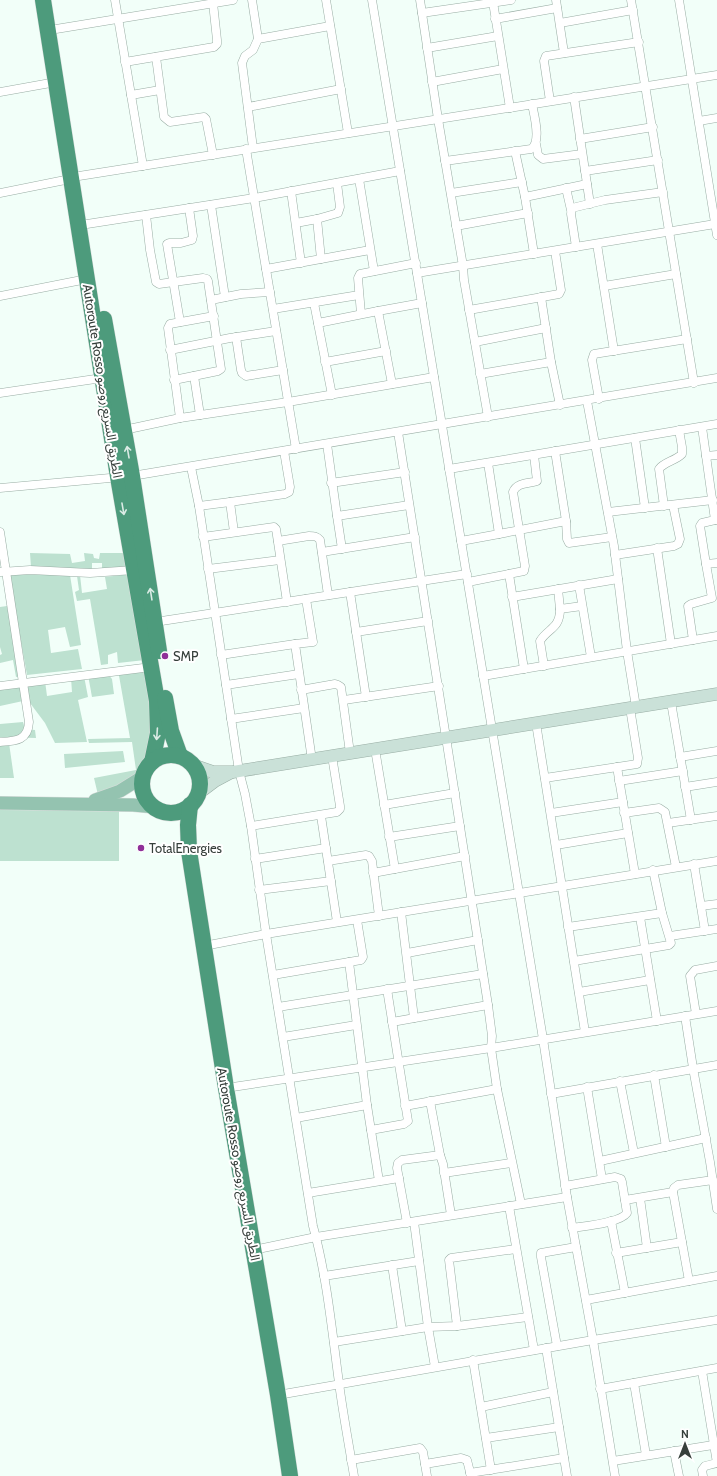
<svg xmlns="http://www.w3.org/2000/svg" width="717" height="1476" viewBox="0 0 717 1476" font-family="Cabin,'Noto Sans Arabic',sans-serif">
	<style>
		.green { fill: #bde1d0 }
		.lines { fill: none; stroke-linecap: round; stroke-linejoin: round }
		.street-casing { stroke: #99ada4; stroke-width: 9 }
		.secondary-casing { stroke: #99ada4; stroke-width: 13 }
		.primary-casing { stroke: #dbdcdc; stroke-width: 14 }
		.highway-casing { stroke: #dbdcdc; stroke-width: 17 }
		.street { stroke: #fff; stroke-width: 8 }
		.secondary { stroke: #cae1d8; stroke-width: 12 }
		.primary { stroke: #94c3b0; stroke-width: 13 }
		.highway { stroke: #4d9b7c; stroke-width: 16 }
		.oneway { stroke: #dbebe5 }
		.poi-dot { fill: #8f2f98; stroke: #fff; stroke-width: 1.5 }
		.labels { text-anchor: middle; stroke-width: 4; stroke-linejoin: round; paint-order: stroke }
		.street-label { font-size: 13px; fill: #363f3b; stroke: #fff }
		.poi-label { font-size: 13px; fill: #363f3b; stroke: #fff; text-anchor: start }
	</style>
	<rect width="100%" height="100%" fill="#f2fff9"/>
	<!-- green -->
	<g class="green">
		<path d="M30 553 70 554 72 563 85 561 84 553 93 554 94 558 99 559 100 553H127V567L102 569V563H92V569L31 567Z"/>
		<path d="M9 574 70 575 81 645 70 647 65 627 48 630 51 653 78 649 82 669 27 675Z"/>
		<path d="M130 574 145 660 118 663 117 652 108 655V664L101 665 90 599 77 601 75 592 79 590 77 576 80 575 82 593 107 589 105 577Z"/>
		<path d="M7 606 20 676 16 677 13 660 0 663V655L2 654 0 647V607Z"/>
		<path d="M148 667 153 733 149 760 139 774 98 795 94 778 136 770 132 742 89 743 88 739 130 738 118 670Z"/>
		<path d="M106 672 112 679 114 694 92 697 88 675Z"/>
		<path d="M84 676 88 697 78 700 87 742 55 743 45 723 30 703 26 683 45 681 47 696 72 692 71 678Z"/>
		<path d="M21 683 23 701 0 706V686Z"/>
		<path d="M23 722 25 729 35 730 36 738 0 737V724Z"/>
		<path d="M0 743H9L14 778H0Z"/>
		<path d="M123 751 125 762 65 768 64 754Z"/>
		<path d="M0 807 119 808V861H0Z"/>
	</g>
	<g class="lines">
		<defs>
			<g id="street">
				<path d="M115 0 143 166"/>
				<path d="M252 0 258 39"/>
				<path d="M326 0 348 133"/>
				<path d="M372 0 543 1039 567 1197 593 1340 615 1476"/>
				<path d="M420 0 438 119 463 266 464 280 488 417"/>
				<path d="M556 0 564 53"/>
				<path d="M631 0 694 383"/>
				<path d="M679 0 717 235"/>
				<path d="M493 2 510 108"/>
				<path d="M422 13 511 0"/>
				<path d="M495 19 557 8"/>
				<path d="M560 23 633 10"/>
				<path d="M56 29 233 0"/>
				<path d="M427 48 498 36"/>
				<path d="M156 57 164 117 170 122 204 117 206 119 213 155"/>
				<path d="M125 62 214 47 217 44V40L213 3"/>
				<path d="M432 82 503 69"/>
				<path d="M0 92 56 82"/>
				<path d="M131 95 160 90"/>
				<path d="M574 97 590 204"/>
				<path d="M550 101 544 61 546 56 639 42"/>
				<path d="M248 107 341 89"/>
				<path d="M699 121 717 118"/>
				<path d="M580 139 653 127"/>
				<path d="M536 144 538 155 543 159 582 154"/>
				<path d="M253 148 242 63 245 56 253 50 258 39 330 26"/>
				<path d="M246 149 296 449"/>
				<path d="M515 151 525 197 534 254"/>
				<path d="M445 161 531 149C542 142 534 115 532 104"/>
				<path d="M585 171 658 160"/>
				<path d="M79 176 717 75"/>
				<path d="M359 179 374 271"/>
				<path d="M566 188 571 210"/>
				<path d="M291 191 301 263"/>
				<path d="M0 193 70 179"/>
				<path d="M451 193 522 182"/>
				<path d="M525 197 587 184"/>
				<path d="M211 205 225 297"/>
				<path d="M146 215 150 250 156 282 159 284 203 278 207 279 208 281 221 369 218 371 174 380"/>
				<path d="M317 219 321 259"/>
				<path d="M296 223 317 219 338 213 340 207 337 183"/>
				<path d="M87 224 254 198 400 171"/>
				<path d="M456 226 528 213"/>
				<path d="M597 244 614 351"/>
				<path d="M576 247 571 214 572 208 605 200 663 192"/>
				<path d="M266 269 370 250"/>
				<path d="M417 273 715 224"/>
				<path d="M604 286 676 274"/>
				<path d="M0 296 87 279"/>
				<path d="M541 297 551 362 560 405"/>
				<path d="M211 300 241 294 270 292"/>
				<path d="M314 303 332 395"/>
				<path d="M273 309 359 295"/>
				<path d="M469 310 559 294 561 290 555 251"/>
				<path d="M378 311 392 384"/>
				<path d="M361 314 358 278 360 274 416 263"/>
				<path d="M214 316 170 324 168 328 180 418 288 402 434 377"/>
				<path d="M180 322 167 244 169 243H181L192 240 193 236 189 208"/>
				<path d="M318 323 378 311 422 303"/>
				<path d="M236 337 241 370 242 373 246 376 283 370"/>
				<path d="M475 342 546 328"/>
				<path d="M170 350 230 338 276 331"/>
				<path d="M325 362 386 351"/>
				<path d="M480 374 551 362"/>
				<path d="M194 376 200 415"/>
				<path d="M0 393 102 378"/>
				<path d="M599 399 592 360 594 354 687 339"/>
				<path d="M587 401 614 546 627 651 636 707"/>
				<path d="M702 427 715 520H717"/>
				<path d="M124 430 180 418"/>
				<path d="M398 432 488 1005 492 1036 491 1048 497 1089 521 1204"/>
				<path d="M635 438 645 508"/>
				<path d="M327 444 337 516 409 505"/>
				<path d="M706 456 717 455"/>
				<path d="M191 467 199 506 239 771 245 794 251 826 266 934 313 1226C327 1277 332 1331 339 1383 343 1414 349 1445 354 1476"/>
				<path d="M449 469 717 424"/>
				<path d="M331 483 405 472"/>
				<path d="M0 488 132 476 717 378"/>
				<path d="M199 506 230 502"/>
				<path d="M664 506 659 469C664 462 675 461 682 454V447L679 430"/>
				<path d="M608 512 713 500"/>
				<path d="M337 516 342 549"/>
				<path d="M715 520 702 523 700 526 706 564 717 563"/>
				<path d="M566 521 567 539 569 543 612 537"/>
				<path d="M0 532 29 722C28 741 15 741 0 742"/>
				<path d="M234 532 230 502 285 494 289 492 290 487 284 451"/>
				<path d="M499 534 566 521 555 451"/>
				<path d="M203 537 274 527 276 529 287 602"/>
				<path d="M278 541 309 536C314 536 317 536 320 540L328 595"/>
				<path d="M461 541 499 534 488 463"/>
				<path d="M657 548 671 644"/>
				<path d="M322 552 415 537"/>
				<path d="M615 555 674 546 678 544 680 539 673 505"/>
				<path d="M208 569 280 560"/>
				<path d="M1 572 30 570 90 573 134 570"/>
				<path d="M509 574 524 669"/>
				<path d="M468 582 524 571 525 566 513 492C517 482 529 484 537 481L534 455"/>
				<path d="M579 585 591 657"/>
				<path d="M558 589 560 609 582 606"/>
				<path d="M350 592 366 697"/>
				<path d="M512 597 618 579"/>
				<path d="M306 599 313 642 295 644 312 760"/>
				<path d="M155 622 467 574"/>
				<path d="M356 632 428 621"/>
				<path d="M693 640 688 606 691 604 712 598 706 564"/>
				<path d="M221 655 295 644"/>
				<path d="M544 666 540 641C548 628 560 629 560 609"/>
				<path d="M483 676 717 636"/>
				<path d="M226 685 299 674"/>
				<path d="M0 686 151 667"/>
				<path d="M301 690 335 684 338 685 341 687 350 753"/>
				<path d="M344 700 439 686"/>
				<path d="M671 702 691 820"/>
				<path d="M231 719 304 708"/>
				<path d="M536 723 585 1032"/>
				<path d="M375 749 395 869"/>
				<path d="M680 757 717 751"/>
				<path d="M617 767 635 874"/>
				<path d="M545 778 637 764 638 758 630 708"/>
				<path d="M619 781 683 771"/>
				<path d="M685 787 717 782"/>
				<path d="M384 805 455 793"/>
				<path d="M551 813 623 802"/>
				<path d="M624 813 659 808 665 812 676 867"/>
				<path d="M321 816 337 922"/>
				<path d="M668 823 717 816"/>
				<path d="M251 826 337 812 340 809V806L332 756"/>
				<path d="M389 837 460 826"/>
				<path d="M556 845 628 833"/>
				<path d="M255 859 326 848"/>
				<path d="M328 861 366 855 369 856 372 861 379 916"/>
				<path d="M694 864 705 931"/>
				<path d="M373 873 465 856"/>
				<path d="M259 890 331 881"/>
				<path d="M701 906 717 904"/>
				<path d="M401 912 414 1018"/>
				<path d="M640 917 657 1021"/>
				<path d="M568 927 662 913"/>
				<path d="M670 936 717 929"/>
				<path d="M204 946 266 934 717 861"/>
				<path d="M407 953 478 940"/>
				<path d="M574 961 669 945 671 943 662 913 653 870"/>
				<path d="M349 962 367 1105 379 1181"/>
				<path d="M273 975 361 960 363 957 357 920"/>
				<path d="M579 992 650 980"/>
				<path d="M278 1007 483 974"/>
				<path d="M696 1014 690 976 695 970 717 966"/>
				<path d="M685 1016 693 1068 710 1162 717 1209"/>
				<path d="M392 1022 488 1005"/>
				<path d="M283 1037 356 1025"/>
				<path d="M654 1075 666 1147"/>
				<path d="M620 1081 634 1153"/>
				<path d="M587 1087 602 1179"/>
				<path d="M226 1088 491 1048 717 1011"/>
				<path d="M551 1094 717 1065"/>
				<path d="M430 1101 440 1155"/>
				<path d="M405 1106 497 1089"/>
				<path d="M296 1118 367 1105"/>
				<path d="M371 1130 404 1124 408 1121 387 989"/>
				<path d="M600 1161 706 1138"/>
				<path d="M444 1173 511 1163"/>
				<path d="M565 1186 615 1177 621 1179 622 1182 627 1213C620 1223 585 1226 572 1228"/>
				<path d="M308 1193 399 1178"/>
				<path d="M640 1198 647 1248"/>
				<path d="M625 1200 673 1192"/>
				<path d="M509 1206 534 1350"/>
				<path d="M611 1221 625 1293"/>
				<path d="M414 1222 428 1327 435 1367"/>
				<path d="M407 1223 397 1168 398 1163 402 1160 440 1155 443 1164 451 1215"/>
				<path d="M253 1250 316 1237 567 1197"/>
				<path d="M616 1253 682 1242"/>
				<path d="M392 1265 402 1331"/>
				<path d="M324 1276 419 1261"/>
				<path d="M689 1281 673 1192 674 1188 678 1185 713 1180"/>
				<path d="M586 1300 717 1276"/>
				<path d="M457 1326 449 1260 451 1258 516 1249"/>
				<path d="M334 1342 428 1327 457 1326 528 1317"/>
				<path d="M557 1346 541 1257V1253L576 1247"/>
				<path d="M546 1348 567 1476"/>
				<path d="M473 1360 491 1470"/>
				<path d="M702 1371 717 1463"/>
				<path d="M634 1383 646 1455"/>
				<path d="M600 1389 717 1368"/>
				<path d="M278 1395 593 1340 717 1320"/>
				<path d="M481 1407 553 1392"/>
				<path d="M486 1438 559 1427"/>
				<path d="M674 1451 679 1476"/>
				<path d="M351 1460 420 1448 423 1452 425 1464"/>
				<path d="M613 1461 713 1445"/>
				<path d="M470 1473 564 1458"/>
				<path d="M427 1476 425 1464 461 1458 467 1460 471 1476"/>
				<path d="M703 1476 702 1470 705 1466 717 1463"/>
			</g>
			<g id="secondary">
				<path d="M193 765 213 772H233L717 694"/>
				<path d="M199 793 215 781 230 773"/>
			</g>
			<g id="primary">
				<path d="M95 800 120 791 144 776"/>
				<path d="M0 803 133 805 155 807"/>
			</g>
			<g id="highway">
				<path d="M43 0 118 477 157 701 158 733 152 762"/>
				<path d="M104 319 132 476 159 651"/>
				<path d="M165 698 171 731 180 756"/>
				<circle cx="171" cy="784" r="29"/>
				<path d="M190 805 188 825 189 851 226 1088 278 1395 290 1476"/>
			</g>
		</defs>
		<!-- street casing -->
		<use href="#street" class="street-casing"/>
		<!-- secondary casing -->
		<use href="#secondary" class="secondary-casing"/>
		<!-- primary casing -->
		<use href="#primary" class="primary-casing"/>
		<!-- highway casing -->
		<use href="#highway" class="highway-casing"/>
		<!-- street -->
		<use href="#street" class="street"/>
		<!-- secondary -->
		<use href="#secondary" class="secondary"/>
		<!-- primary -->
		<use href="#primary" class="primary"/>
		<!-- highway -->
		<use href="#highway" class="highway"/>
	</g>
	<!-- one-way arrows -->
	<defs><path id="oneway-shaft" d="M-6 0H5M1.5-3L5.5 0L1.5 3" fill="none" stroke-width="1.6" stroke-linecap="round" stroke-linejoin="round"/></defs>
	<g class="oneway">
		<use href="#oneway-shaft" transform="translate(128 452) rotate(-100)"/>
		<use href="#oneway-shaft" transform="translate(123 509) rotate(80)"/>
		<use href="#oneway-shaft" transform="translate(151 594) rotate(-99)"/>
		<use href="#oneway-shaft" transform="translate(157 734) rotate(94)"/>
	</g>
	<!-- markers -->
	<g class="poi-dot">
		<circle cx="165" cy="656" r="4"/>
		<circle cx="141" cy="848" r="4"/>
	</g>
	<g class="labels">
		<!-- street labels -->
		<g class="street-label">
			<text transform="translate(103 381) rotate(81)" y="5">Autoroute Rosso الطريق السريع روصو</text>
			<text transform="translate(239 1164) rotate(80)" y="5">Autoroute Rosso الطريق السريع روصو</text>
		</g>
		<!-- poi labels -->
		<g class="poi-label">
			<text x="173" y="661">SMP</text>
			<text x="149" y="853">TotalEnergies</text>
		</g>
	</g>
	<!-- north arrow -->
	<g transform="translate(685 1444)" stroke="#ffffff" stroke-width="3" paint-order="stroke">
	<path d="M0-3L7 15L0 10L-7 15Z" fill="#363f3b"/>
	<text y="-6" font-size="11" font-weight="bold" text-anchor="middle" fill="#363f3b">N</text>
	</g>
</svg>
